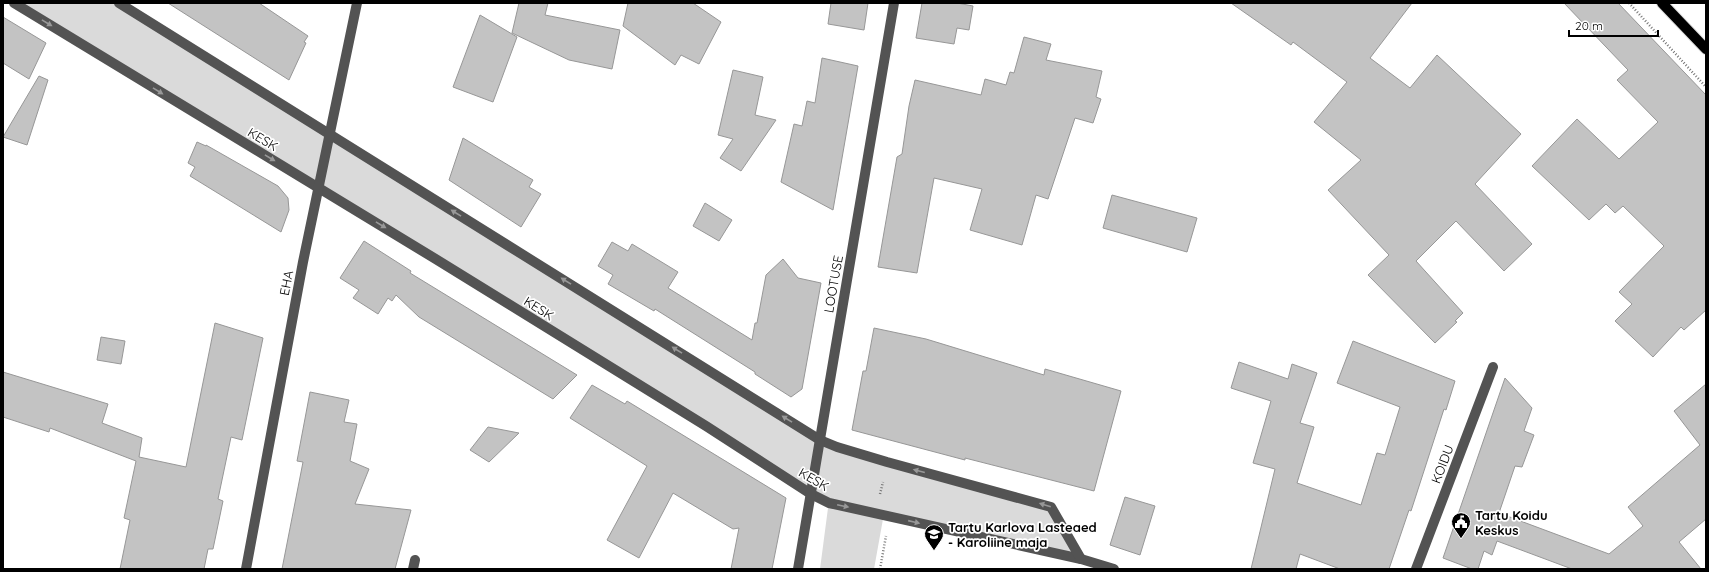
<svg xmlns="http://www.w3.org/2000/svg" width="1709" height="572" viewBox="0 0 1709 572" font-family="Quicksand,sans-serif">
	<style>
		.green { fill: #dadada }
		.building { fill: #c3c3c3; stroke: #979797 }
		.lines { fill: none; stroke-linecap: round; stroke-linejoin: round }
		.major-casing { stroke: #dbdbdb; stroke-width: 12 }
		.path { stroke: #757575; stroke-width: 2.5; stroke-dasharray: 1 2; stroke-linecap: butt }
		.minor { stroke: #535353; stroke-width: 10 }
		.major { stroke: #000; stroke-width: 10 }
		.oneway { fill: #989898 }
		.labels { text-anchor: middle; stroke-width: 3.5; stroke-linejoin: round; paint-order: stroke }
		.street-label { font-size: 13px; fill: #000; stroke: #fff }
		.poi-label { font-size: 13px; font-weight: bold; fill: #000; stroke: #fff; text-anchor: start }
	</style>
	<rect width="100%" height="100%" fill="#fff"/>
	<!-- green -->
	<path class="green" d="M14 3H119L820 440 1051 507 1081 559 883 519 874 569H820L828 508 811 494Z"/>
	<!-- building -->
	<g class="building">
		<path d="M168 3H259L308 36 304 42 306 43 289 80Z"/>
		<path d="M519 3H548L545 15 620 30 612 69 569 60 512 33Z"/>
		<path d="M628 3H693L721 22 699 64 681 55 675 65 623 26Z"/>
		<path d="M831 3H868L864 30 828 24Z"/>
		<path d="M922 3H957L973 6 969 30 957 28 954 44 916 38Z"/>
		<path d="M1231 3H1412L1370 58 1410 88 1437 55 1521 134 1475 184 1532 244 1504 271 1456 221 1416 261 1463 313 1455 321 1457 322 1435 343 1368 275 1389 255 1328 190 1361 160 1314 122 1347 82 1293 42 1291 45Z"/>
		<path d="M1564 3H1618L1706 95V310L1684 330 1681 327 1653 357 1615 321 1632 304 1619 292 1664 246 1623 206 1615 213 1606 204 1589 220 1532 166 1577 119 1619 159 1658 122 1617 80 1628 70Z"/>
		<path d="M480 15 517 37 493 102 453 87Z"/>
		<path d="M3 17 46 43 29 79 3 63Z"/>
		<path d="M1024 37 1051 44 1046 60 1102 71 1096 97 1101 99 1093 123 1075 118 1048 199 1036 195 1022 245 970 230 982 189 934 178 917 273 878 267 897 157 902 154 909 106 915 80 981 95 985 79 1006 85 1010 72 1014 73Z"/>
		<path d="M822 58 858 66 833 210 781 182 794 124 802 126 807 101 815 103Z"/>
		<path d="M733 70 763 77 755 115 776 120 741 171 720 158 733 139 718 135Z"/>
		<path d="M39 76 48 80 27 145 3 137Z"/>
		<path d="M463 138 533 180 529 187 541 194 521 227 449 180Z"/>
		<path d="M197 142 206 146V145L278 186 288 198 289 210 281 232 190 176 195 167 188 163Z"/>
		<path d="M1112 195 1197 218 1187 252 1103 228Z"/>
		<path d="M705 203 732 220 719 241 693 226Z"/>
		<path d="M364 241 411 271 410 273 577 375 553 399 419 317 396 295 392 301 388 298 378 314 353 298 359 290 340 278Z"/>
		<path d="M612 242 628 251 632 244 678 272 668 288 752 340 755 323H757L766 275 783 259 798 278 821 283 802 389 791 397 755 374V372L655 309 654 311 608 284 613 275 598 266Z"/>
		<path d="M215 323 263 338 242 440 231 437 218 499 223 501 213 549H208L204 569H120L130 520 124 518 136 461 50 428 49 432 3 417V372L108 404 102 423 142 438 139 457 186 467Z"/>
		<path d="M874 328 926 339 1044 375 1045 369 1121 391 1094 491 965 458V460L852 430 863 371H866Z"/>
		<path d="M101 337 125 341 121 364 97 360Z"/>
		<path d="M1353 341 1455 381 1446 410 1444 409 1411 511 1409 510 1389 569H1340L1300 554 1296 569H1251L1275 469 1253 463 1271 401 1231 388 1239 362 1288 379 1292 364 1317 373 1300 423 1314 427 1297 483 1361 505 1377 453 1385 455 1400 407 1337 383Z"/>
		<path d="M1505 378 1532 408 1524 431 1534 435 1522 467 1515 466 1499 513 1609 554 1643 526 1628 507 1700 445 1674 411 1706 384V519L1679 542 1701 569H1572L1497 541 1492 555 1484 551 1478 569H1472L1443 558Z"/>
		<path d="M592 385 625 404 627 401 786 498 772 569H731L739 528 733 529 673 493 639 558 607 540 647 466 570 418Z"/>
		<path d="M310 392 349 400 344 422 357 424 350 461 369 469 355 504 411 510 395 569H282L303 462 297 461Z"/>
		<path d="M488 427 519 433 489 462 470 450Z"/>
		<path d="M1125 497 1155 506 1140 555 1110 545Z"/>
	</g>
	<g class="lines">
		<defs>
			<path id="major" d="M1662 3 1706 49"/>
		</defs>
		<!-- major casing -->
		<use href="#major" class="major-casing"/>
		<!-- path -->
		<g class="path">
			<path d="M1629 3 1706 87"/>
			<path d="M880 494 883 482"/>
			<path d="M880 569 886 536"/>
		</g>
		<!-- minor -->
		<g class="minor">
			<path d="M14 3 434 258 706 426 811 494 829 503 1081 559 1114 569"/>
			<path d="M119 3 820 440 837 447 887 462 1051 507 1081 559"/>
			<path d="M246 569 303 262 357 3"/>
			<path d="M413 569 415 560"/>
			<path d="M798 569 894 3"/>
			<path d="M1416 569 1493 367"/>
		</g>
		<!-- major -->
		<use href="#major" class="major"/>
	</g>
	<!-- one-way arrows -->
	<defs><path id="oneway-solid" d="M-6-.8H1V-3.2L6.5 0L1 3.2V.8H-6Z"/></defs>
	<g class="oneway">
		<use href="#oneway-solid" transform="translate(47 23) rotate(31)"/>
		<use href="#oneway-solid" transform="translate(158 91) rotate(32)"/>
		<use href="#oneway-solid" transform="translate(270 158) rotate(31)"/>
		<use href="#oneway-solid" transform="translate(456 213) rotate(-148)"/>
		<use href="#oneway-solid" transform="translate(381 225) rotate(31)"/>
		<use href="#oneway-solid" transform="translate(566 281) rotate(-148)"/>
		<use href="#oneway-solid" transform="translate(677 350) rotate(-148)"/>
		<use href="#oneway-solid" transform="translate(787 419) rotate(-148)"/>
		<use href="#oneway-solid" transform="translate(919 471) rotate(-165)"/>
		<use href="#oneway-solid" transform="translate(1045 505) rotate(-163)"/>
		<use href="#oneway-solid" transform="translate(843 506) rotate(12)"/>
		<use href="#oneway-solid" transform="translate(914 522) rotate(13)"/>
	</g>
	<!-- icons -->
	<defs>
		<symbol id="civic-pin" viewBox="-11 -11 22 30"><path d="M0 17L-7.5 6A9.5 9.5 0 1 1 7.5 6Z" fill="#000" stroke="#fff"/><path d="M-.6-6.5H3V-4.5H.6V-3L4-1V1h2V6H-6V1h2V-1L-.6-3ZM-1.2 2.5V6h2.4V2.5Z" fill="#fff"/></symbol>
		<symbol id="school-pin" viewBox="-11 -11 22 30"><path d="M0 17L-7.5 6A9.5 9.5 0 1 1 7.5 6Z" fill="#000" stroke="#fff"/><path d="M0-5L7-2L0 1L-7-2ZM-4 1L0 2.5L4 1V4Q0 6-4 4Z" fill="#fff"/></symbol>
	</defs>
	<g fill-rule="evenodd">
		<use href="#civic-pin" x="1450" y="511" width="22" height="30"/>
		<use href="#school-pin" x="923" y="523" width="22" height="30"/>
	</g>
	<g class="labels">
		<!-- street labels -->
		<g class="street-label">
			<text transform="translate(263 139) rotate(31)" y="5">KESK</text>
			<text transform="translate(286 283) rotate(-79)" y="5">EHA</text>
			<text transform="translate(833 284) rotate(-80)" y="5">LOOTUSE</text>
			<text transform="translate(539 308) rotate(32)" y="5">KESK</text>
			<text transform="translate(1442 464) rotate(-69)" y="5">KOIDU</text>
			<text transform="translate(814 479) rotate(30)" y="5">KESK</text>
		</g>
		<!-- poi labels -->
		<g class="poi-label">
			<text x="1475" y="520">Tartu Koidu<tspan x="1475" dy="15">Keskus</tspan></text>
			<text x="948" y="532">Tartu Karlova Lasteaed<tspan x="948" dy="15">- Karoliine maja</tspan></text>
		</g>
	</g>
	<!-- border -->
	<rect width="1709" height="572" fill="none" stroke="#000000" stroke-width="8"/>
	<!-- scale -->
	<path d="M1569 30v6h89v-6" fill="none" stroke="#000000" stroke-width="2"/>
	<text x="1575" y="30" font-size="12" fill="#000000" stroke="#ffffff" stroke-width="3" paint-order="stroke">20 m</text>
</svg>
